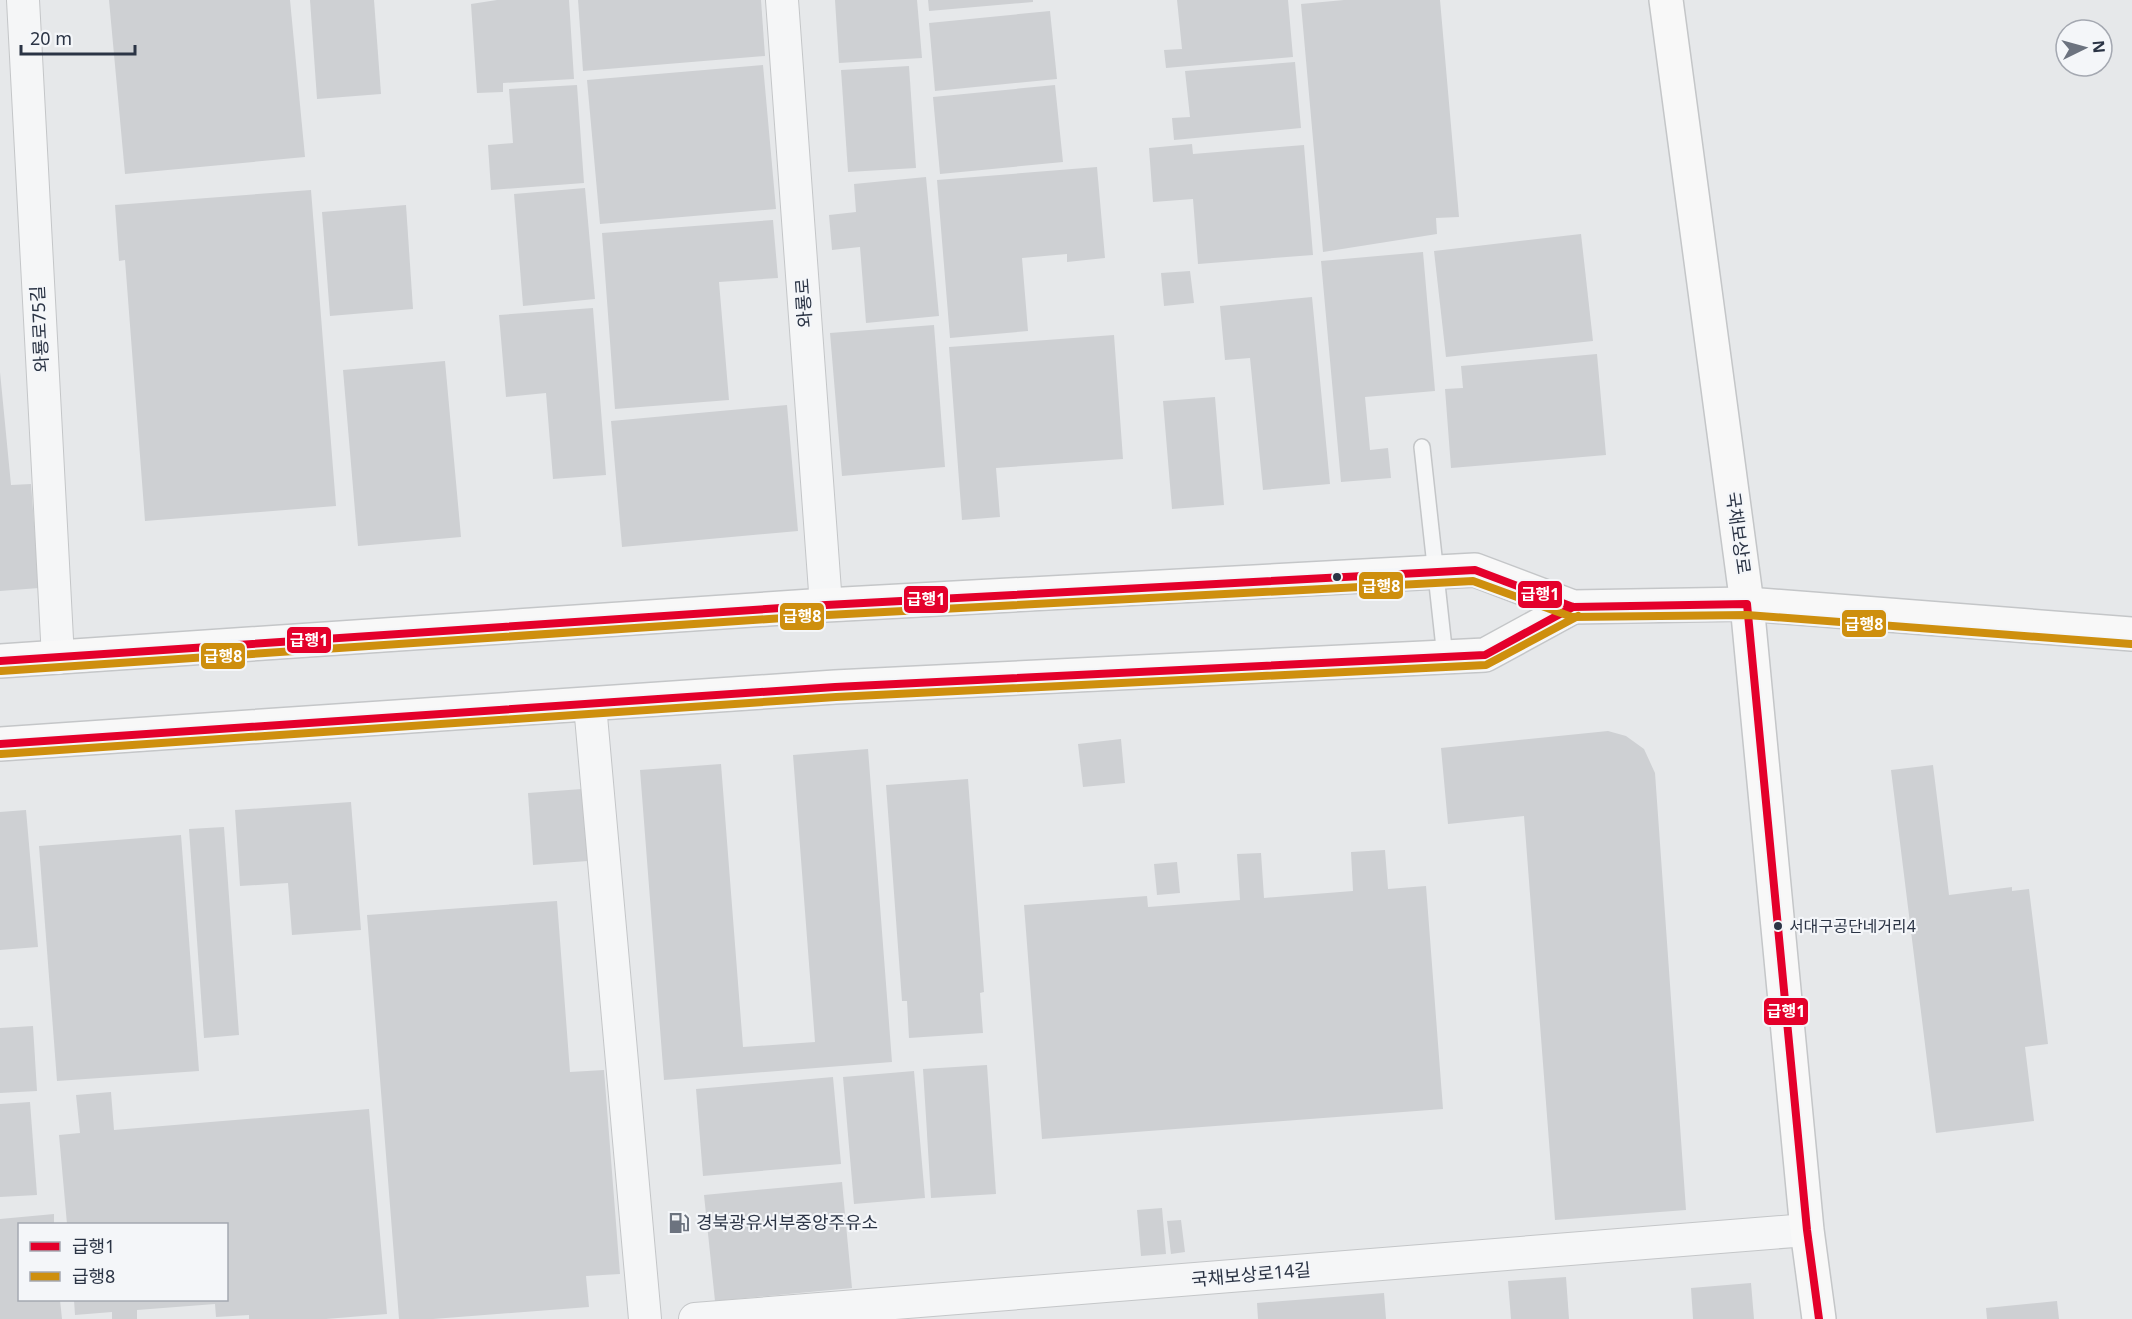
<svg xmlns="http://www.w3.org/2000/svg" width="2132" height="1319" viewBox="0 0 2132 1319" font-family="'Noto Sans','Noto Sans KR',sans-serif">
	<style>
		.building { fill: #ced0d3 }
		.lines { fill: none; stroke-linecap: round; stroke-linejoin: round }
		.lane-casing { stroke: #c4c6c8; stroke-width: 18 }
		.street-casing { stroke: #c4c6c8; stroke-width: 34 }
		.secondary-casing { stroke: #c4c6c8; stroke-width: 36 }
		.lane { stroke: #f5f6f7; stroke-width: 15 }
		.street { stroke: #f5f6f7; stroke-width: 32 }
		.secondary { stroke: #f8f8f8; stroke-width: 33 }
		.bus-1-casing { stroke: #f4f6f9; stroke-width: 12 }
		.bus-2-casing { stroke: #f4f6f9; stroke-width: 12 }
		.bus-1 { stroke: #e4002b; stroke-width: 8 }
		.bus-2 { stroke: #ce8f0e; stroke-width: 8 }
		.bus-dot { fill: #2b3445; stroke: #f4f6f9; stroke-width: 2 }
		.labels { text-anchor: middle; stroke-width: 4.5; stroke-linejoin: round; paint-order: stroke }
		.bus-label { font-size: 16px; fill: #2b3445; stroke: #f4f6f9; text-anchor: start }
		.street-label { font-size: 18px; fill: #2b3445; stroke: #f4f6f9 }
		.poi-label { font-size: 18px; fill: #2b3445; stroke: #f4f6f9; text-anchor: start }
		.line-badge { stroke: #f4f6f9; stroke-width: 2 }
		.badge-label { font-size: 16px; text-anchor: middle; font-weight: bold; fill: #fff }
	</style>
	<rect width="100%" height="100%" fill="#e6e8ea"/>
	<!-- building -->
	<g class="building">
		<path d="M109 0H290L305 157 125 174Z"/>
		<path d="M310 0H374L381 94 317 99Z"/>
		<path d="M497 0H569L574 79 503 83V92L477 93 471 4Z"/>
		<path d="M578 0H761L765 56 583 71Z"/>
		<path d="M835 0H917L922 58 839 63Z"/>
		<path d="M928 0H1033V2L929 11Z"/>
		<path d="M1177 0H1288L1293 57 1166 68 1164 50 1182 49Z"/>
		<path d="M1344 0H1440L1459 217 1436 218 1437 234 1323 252 1301 4Z"/>
		<path d="M1050 11 1057 79 935 91 929 23Z"/>
		<path d="M1295 62 1301 128 1174 140 1172 118 1190 117 1185 71Z"/>
		<path d="M763 65 776 209 600 224 587 80Z"/>
		<path d="M909 66 916 168 848 172 841 70Z"/>
		<path d="M577 85 584 183 491 190 488 145 513 143 509 89Z"/>
		<path d="M1055 85 1063 162 940 174 933 97Z"/>
		<path d="M1192 144 1193 154 1304 145 1313 255 1198 264 1193 199 1153 202 1149 148Z"/>
		<path d="M1097 167 1105 258 1067 262V254L1022 258 1028 331 950 338 937 180Z"/>
		<path d="M926 177 939 316 866 323 860 247 832 250 829 215 856 212 854 184Z"/>
		<path d="M585 188 595 299 523 306 514 194Z"/>
		<path d="M311 190 336 506 145 521 125 260 119 261 115 205Z"/>
		<path d="M406 205 413 309 330 316 322 212Z"/>
		<path d="M773 220 778 278 719 282 729 400 615 409 602 233Z"/>
		<path d="M1581 234 1593 341 1446 357 1434 251Z"/>
		<path d="M1423 252 1435 391 1365 397 1370 450 1388 448 1391 478 1341 482 1321 261Z"/>
		<path d="M1190 271 1194 303 1164 306 1161 273Z"/>
		<path d="M1312 297 1330 484 1263 490 1250 358 1225 360 1220 306Z"/>
		<path d="M593 308 606 475 553 479 546 393 506 397 499 315Z"/>
		<path d="M934 325 945 467 842 476 830 333Z"/>
		<path d="M1114 335 1123 459 996 468 1000 517 962 520 949 347Z"/>
		<path d="M1597 354 1606 455 1451 468 1445 389 1463 388 1461 366Z"/>
		<path d="M445 361 461 537 358 546 343 370Z"/>
		<path d="M0 372 11 485 31 484 39 588 0 591Z"/>
		<path d="M1215 397 1224 505 1172 509 1163 401Z"/>
		<path d="M787 405 798 531 622 547 611 421Z"/>
		<path d="M1608 731 1626 736 1644 749 1655 773 1686 1210 1555 1220 1524 816 1448 824 1441 748Z"/>
		<path d="M1121 739 1125 783 1083 787 1078 744Z"/>
		<path d="M868 749 892 1062 664 1080 640 770 721 764 743 1047 815 1042 793 755Z"/>
		<path d="M1933 765 1949 895 2012 887V891L2029 889 2048 1044 2025 1047 2034 1121 1936 1133 1891 770Z"/>
		<path d="M968 779 984 992 980 993 983 1033 909 1038 907 1001H902L886 785Z"/>
		<path d="M582 789 588 861 533 865 528 793Z"/>
		<path d="M351 802 361 930 292 935 288 883 240 886 235 810Z"/>
		<path d="M26 810 38 947 0 950V812Z"/>
		<path d="M224 827 239 1035 204 1038 189 829Z"/>
		<path d="M181 835 199 1071 57 1081 39 846Z"/>
		<path d="M1385 850 1388 889 1426 886 1443 1109 1042 1139 1024 905 1147 896 1148 907 1240 900 1237 854 1261 853 1264 898 1353 891 1351 852Z"/>
		<path d="M1177 862 1180 893 1157 895 1154 864Z"/>
		<path d="M557 901 570 1072 604 1070 620 1274 586 1276 589 1307 433 1319H399L367 915Z"/>
		<path d="M33 1026 37 1091 0 1093V1028Z"/>
		<path d="M987 1065 996 1194 931 1198 923 1069Z"/>
		<path d="M914 1071 925 1198 854 1204 843 1077Z"/>
		<path d="M833 1077 841 1164 703 1176 696 1089Z"/>
		<path d="M111 1092 114 1130 369 1109 387 1314 326 1319H249V1315L216 1317 215 1304 137 1310V1319H112V1312L75 1315 74 1300H226V1224H67L59 1135 80 1133 76 1095Z"/>
		<path d="M30 1102 37 1195 0 1197V1104Z"/>
		<path d="M842 1182 852 1288 715 1301 704 1195Z"/>
		<path d="M1162 1208 1166 1254 1141 1256 1137 1210Z"/>
		<path d="M54 1214V1224H20V1300H60L62 1319H0V1219Z"/>
		<path d="M1181 1220 1185 1252 1171 1254 1167 1221Z"/>
		<path d="M1566 1277 1569 1319H1511L1508 1281Z"/>
		<path d="M1751 1283 1754 1319H1693L1691 1288Z"/>
		<path d="M1384 1293 1386 1319H1258L1257 1303Z"/>
		<path d="M2057 1301 2059 1319H1987L1986 1308Z"/>
	</g>
	<g class="lines">
		<defs>
			<path id="lane" d="M1422 447 1445 657"/>
			<g id="street">
				<path d="M23 0 58 658"/>
				<path d="M782 0 826 605"/>
				<path d="M590 705 645 1319"/>
				<path d="M695 1319 1807 1230"/>
			</g>
			<g id="secondary">
				<path d="M1666 0 1747 604 1807 1230 1819 1319"/>
				<path d="M0 661 826 605 1475 570 1573 607 1747 604 2132 634"/>
				<path d="M0 744 835 687 1485 655 1573 607"/>
			</g>
		</defs>
		<!-- lane casing -->
		<use href="#lane" class="lane-casing"/>
		<!-- street casing -->
		<use href="#street" class="street-casing"/>
		<!-- secondary casing -->
		<use href="#secondary" class="secondary-casing"/>
		<!-- lane -->
		<use href="#lane" class="lane"/>
		<!-- street -->
		<use href="#street" class="street"/>
		<!-- secondary -->
		<use href="#secondary" class="secondary"/>
		<defs>
			<g id="bus-1">
				<path d="M0 661 826 605 1475 570 1573 607 1747 604 1807 1230 1819 1319"/>
				<path d="M0 744 835 687 1485 655 1573 607"/>
			</g>
			<g id="bus-2">
				<path d="M1 671 827 615 1473 581 1572 617 1747 615 2131 644"/>
				<path d="M1 754 836 697 1486 665 1578 616"/>
			</g>
		</defs>
		<!-- bus-1 casing -->
		<use href="#bus-1" class="bus-1-casing"/>
		<!-- bus-2 casing -->
		<use href="#bus-2" class="bus-2-casing"/>
		<!-- bus-1 -->
		<use href="#bus-1" class="bus-1"/>
		<!-- bus-2 -->
		<use href="#bus-2" class="bus-2"/>
	</g>
	<!-- icons -->
	<defs>
		<symbol id="fuel-bare" viewBox="-9 -9 18 18"><path d="M-5.5-6h7V0h2V4h1.3V-2.5L3-4.5l.8-.8L6-3V5H2.5V1h-1V6h-7ZM-4.2-4.7v3.2H.2V-4.7Z" fill="#6c737f" stroke="#f4f6f9" stroke-width="2.5" paint-order="stroke"/></symbol>
	</defs>
	<g fill-rule="evenodd">
		<use href="#fuel-bare" x="664" y="1208" width="30" height="30"/>
	</g>
	<!-- markers -->
	<g class="bus-dot">
		<circle cx="1337" cy="577" r="5"/>
		<circle cx="1778" cy="926" r="5"/>
	</g>
	<g class="labels">
		<!-- bus labels -->
		<g class="bus-label">
			<text x="1789" y="932">서대구공단네거리4</text>
		</g>
		<!-- street labels -->
		<g class="street-label">
			<text transform="translate(804 303) rotate(-94)" y="6">와룡로</text>
			<text transform="translate(40 329) rotate(-93)" y="6">와룡로75길</text>
			<text transform="translate(1738 533) rotate(82)" y="6">국채보상로</text>
			<text transform="translate(1251 1275) rotate(-5)" y="6">국채보상로14길</text>
		</g>
		<!-- poi labels -->
		<g class="poi-label">
			<text x="696" y="1229">경북광유서부중앙주유소</text>
		</g>
	</g>
	<g class="line-badge">
		<rect x="1358" y="571" width="46" height="29" rx="6" fill="#ce8f0e"/>
		<rect x="1517" y="580" width="46" height="29" rx="6" fill="#e4002b"/>
		<rect x="903" y="585" width="46" height="29" rx="6" fill="#e4002b"/>
		<rect x="779" y="602" width="46" height="29" rx="6" fill="#ce8f0e"/>
		<rect x="1841" y="609" width="46" height="29" rx="6" fill="#ce8f0e"/>
		<rect x="286" y="626" width="46" height="28" rx="6" fill="#e4002b"/>
		<rect x="200" y="642" width="46" height="28" rx="6" fill="#ce8f0e"/>
		<rect x="1763" y="997" width="46" height="29" rx="6" fill="#e4002b"/>
	</g>
	<g class="badge-label">
		<text x="1381" y="592">급행8</text>
		<text x="1540" y="600">급행1</text>
		<text x="926" y="605">급행1</text>
		<text x="802" y="622">급행8</text>
		<text x="1864" y="630">급행8</text>
		<text x="309" y="646">급행1</text>
		<text x="223" y="662">급행8</text>
		<text x="1786" y="1017">급행1</text>
	</g>
	<!-- legend -->
	<rect x="18" y="1223" width="210" height="78" fill="#f4f6f9" stroke="#a4a8b1" stroke-width="1.5"/>
	<rect x="30" y="1242" width="30" height="9" fill="#e4002b" stroke="#a4a8b1" stroke-width="1.5"/>
	<text x="72" y="1253" font-size="18" fill="#2b3445">급행1</text>
	<rect x="30" y="1272" width="30" height="9" fill="#ce8f0e" stroke="#a4a8b1" stroke-width="1.5"/>
	<text x="72" y="1283" font-size="18" fill="#2b3445">급행8</text>
	<!-- north arrow -->
	<g transform="translate(2084 48) rotate(85)"><circle r="28" fill="#f4f6f9" stroke="#a4a8b1" stroke-width="1.5"/>
	<path d="M0-4.5L10 22L0 15L-10 22Z" fill="#6c737f"/>
	<text y="-9" font-size="16" font-weight="bold" text-anchor="middle" fill="#2b3445">N</text>
	</g>
	<!-- scale -->
	<path d="M21 45v9h114v-9" fill="none" stroke="#2b3445" stroke-width="3"/>
	<text x="30" y="45" font-size="18" fill="#2b3445" stroke="#f4f6f9" stroke-width="4.5" paint-order="stroke">20 m</text>
</svg>
